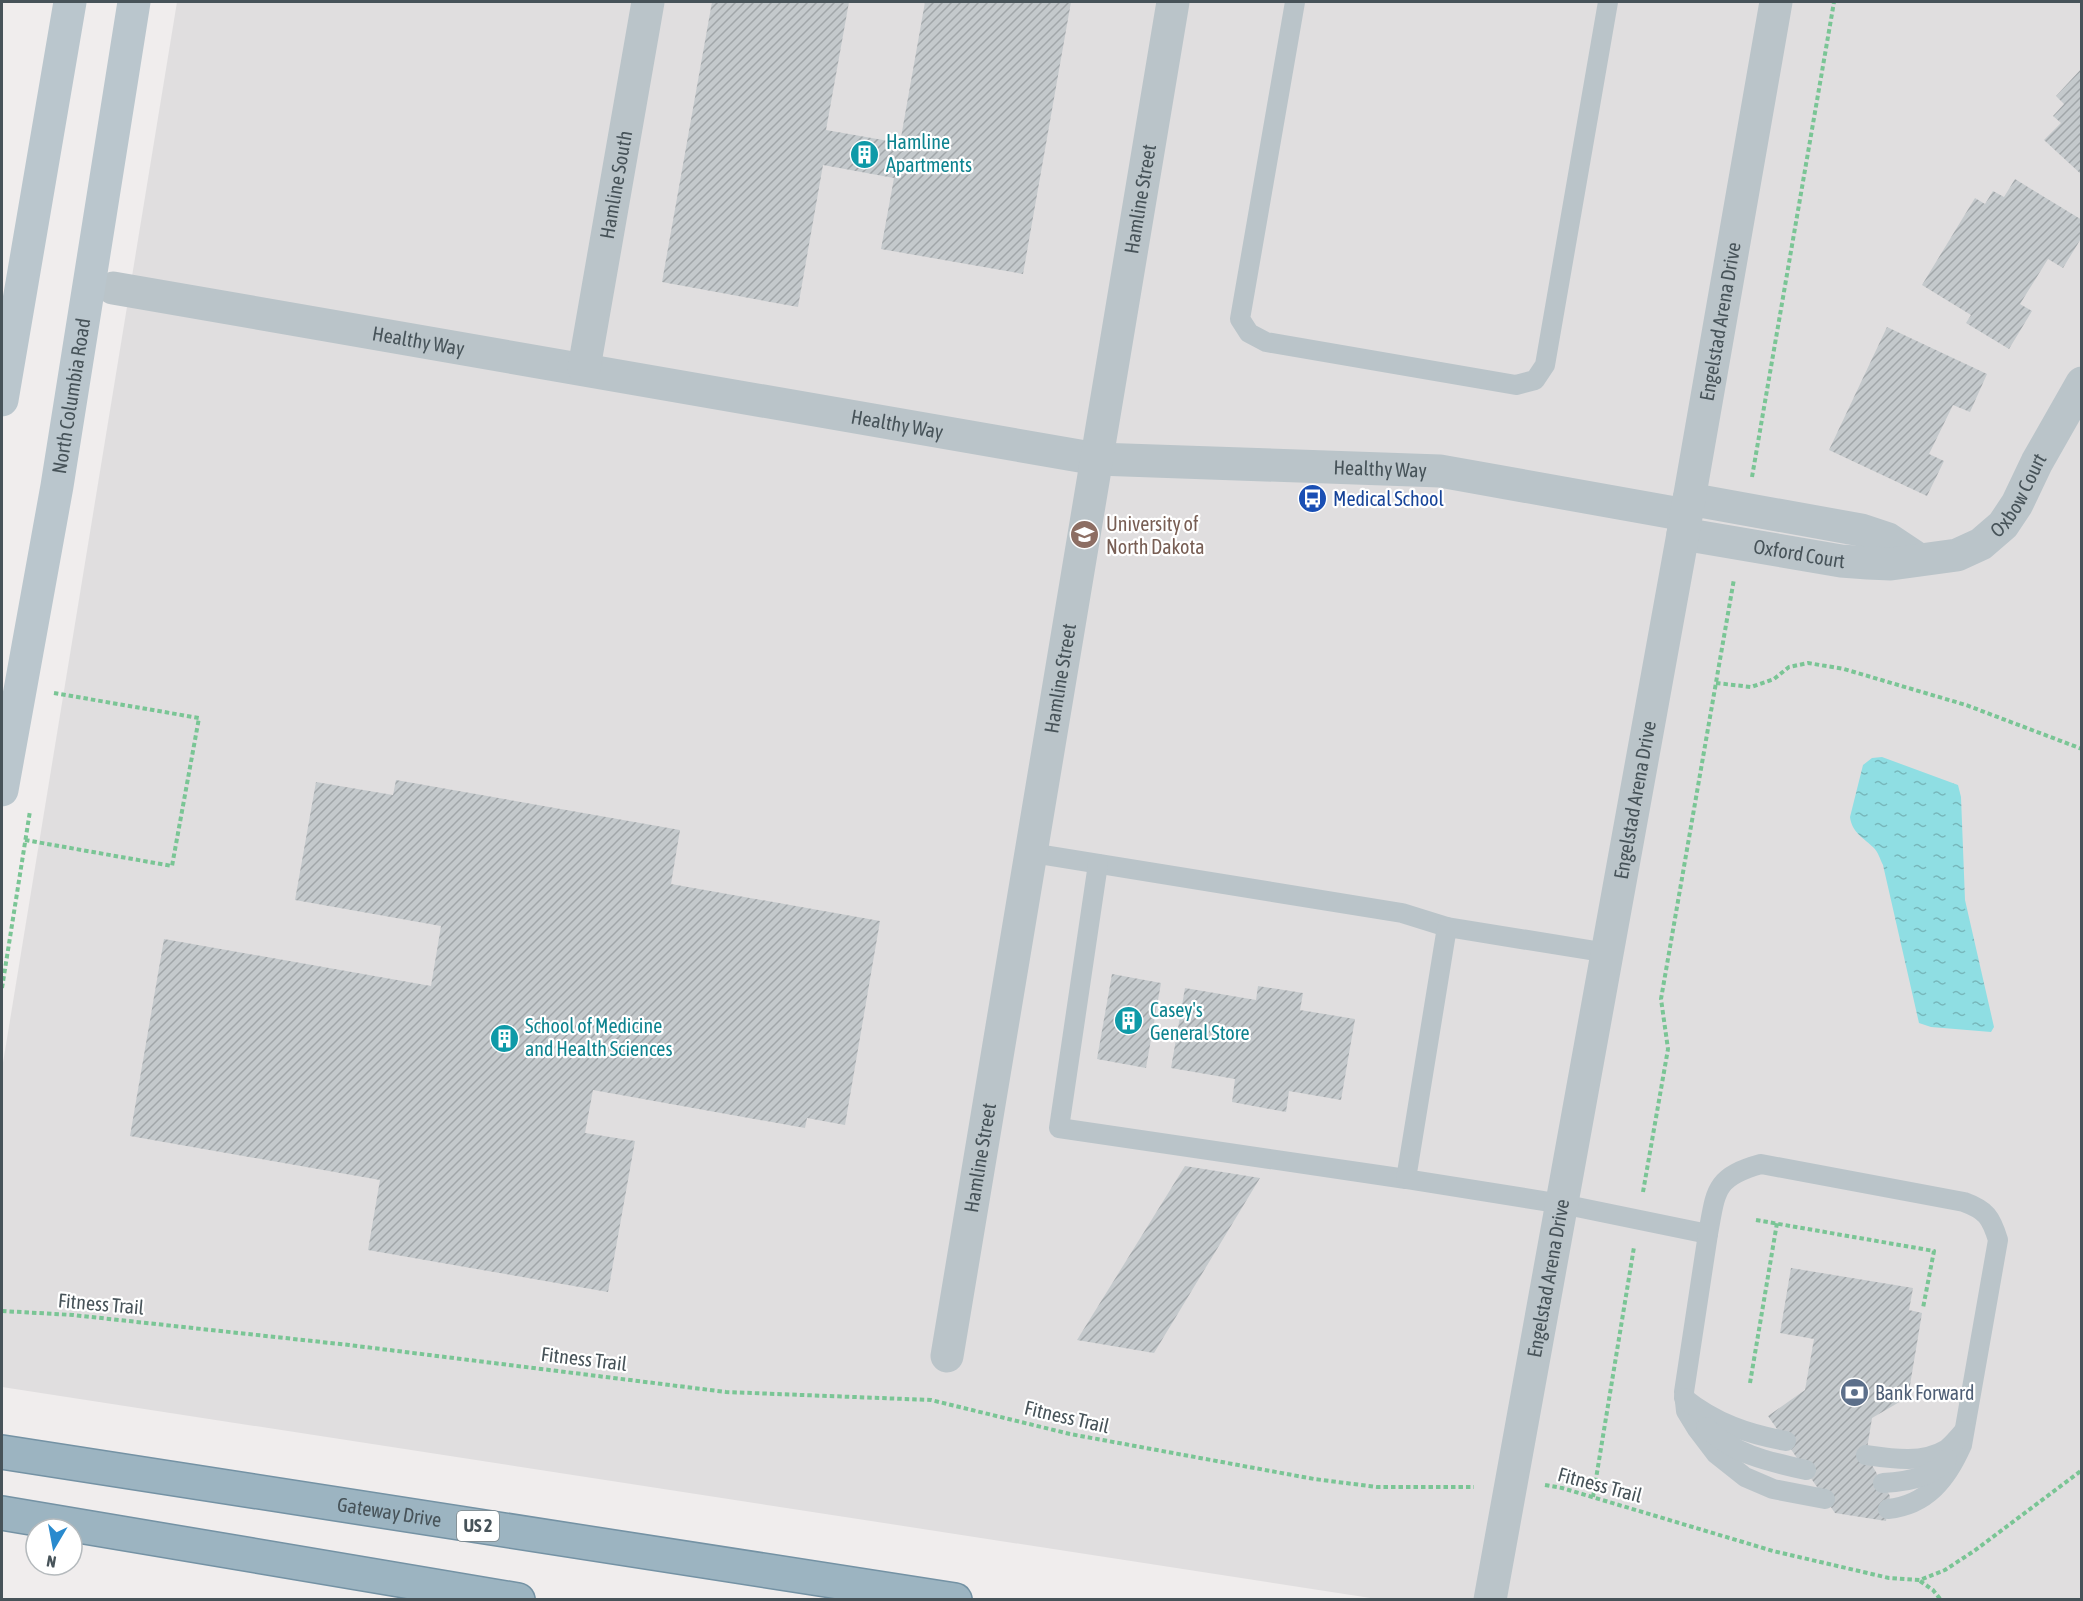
<svg xmlns="http://www.w3.org/2000/svg" width="2083" height="1601" viewBox="0 0 2083 1601" font-family="'Asap Condensed',sans-serif">
	<style>
		.education { fill: #e0dedf }
		.water { fill: url(#water-ripples) }
		.building { fill: url(#building-hatch) }
		.lines { fill: none; stroke-linecap: round; stroke-linejoin: round }
		.trunk-casing { stroke: #7492a4; stroke-width: 36 }
		.path { stroke: #7ac595; stroke-width: 4; stroke-dasharray: 4.5 3; stroke-linecap: butt }
		.service { stroke: #bac4c9; stroke-width: 20 }
		.minor { stroke: #bac4c9; stroke-width: 33 }
		.secondary { stroke: #bac6cd; stroke-width: 33 }
		.trunk { stroke: #9cb4c1; stroke-width: 33 }
		.labels { text-anchor: middle; stroke-width: 4.5; stroke-linejoin: round; paint-order: stroke }
		.shield { fill: #fff; stroke: #7e878b; stroke-width: 1.5 }
		.shield-label { font-size: 18px; font-weight: bold; fill: #475359 }
		.culture-label { font-size: 20px; fill: #0d838f; stroke: #fff; text-anchor: start }
		.street-label { font-size: 20px; fill: #475359; stroke: #fff }
		.transit-label { font-size: 20px; fill: #164399; stroke: #fff; text-anchor: start }
		.education-label { font-size: 20px; fill: #785e54; stroke: #fff; text-anchor: start }
		.service-label { font-size: 20px; fill: #4e5e75; stroke: #fff; text-anchor: start }
	</style>
	<defs>
		<pattern id="water-ripples" width="26" height="14" patternUnits="userSpaceOnUse" patternTransform="scale(1.5)"><rect width="26" height="14" fill="#8fdee3"/><path d="M2 4q2-2 4 0t4 0M15 11q2-2 4 0t4 0" fill="none" stroke="#77b7bb"/></pattern>
		<pattern id="building-hatch" width="6" height="6" patternUnits="userSpaceOnUse" patternTransform="scale(1.5)"><rect width="6" height="6" fill="#c4c9cc"/><path d="M-1 1l2-2M0 6l6-6M5 7l2-2" fill="none" stroke="#a1a6a9"/></pattern>
	</defs>
	<rect width="100%" height="100%" fill="#f0eded"/>
	<!-- education -->
	<path class="education" d="M177 2H2081V1599H1377L2 1387V1069Z"/>
	<!-- water -->
	<path class="water" d="M1882 757 1958 785 1961 797 1965 900 1994 1027 1991 1032 1931 1027 1919 1023 1883 865C1880 859 1878 852 1874 848 1864 838 1852 833 1850 817L1863 765 1872 758Z"/>
	<!-- building -->
	<g class="building">
		<path d="M712 2H849L826 130 900 143 925 2H1071L1023 274 881 249 894 178 823 165 798 307 662 282Z"/>
		<path d="M2082 68V175L2044 140 2061 123 2053 116 2064 104 2056 96Z"/>
		<path d="M2015 179 2082 220V237L2063 268 2048 259 2020 304 2032 311 2009 349 1966 323 1971 315 1922 285 1975 198 1985 204 1993 191 2004 197Z"/>
		<path d="M1887 327 1987 374 1970 412 1953 405 1929 454 1944 461 1927 496 1829 450Z"/>
		<path d="M396 780 680 830 671 884 880 921 845 1125 807 1118 805 1128 593 1090 585 1133 635 1141 608 1292 368 1250 380 1180 130 1136 164 939 431 986 441 926 295 900 316 782 393 795Z"/>
		<path d="M1112 974 1161 983 1146 1068 1097 1059Z"/>
		<path d="M1258 986 1303 993 1300 1010 1355 1019 1341 1100 1289 1091 1286 1112 1232 1102 1235 1079 1171 1068 1185 988 1256 1000Z"/>
		<path d="M1185 1166 1260 1178 1154 1353 1077 1340Z"/>
		<path d="M1791 1268 1913 1288 1909 1310 1922 1313 1908 1397 1872 1418 1866 1455 1890 1496 1886 1521 1835 1513 1768 1416 1805 1390 1814 1339 1780 1333Z"/>
	</g>
	<g class="lines">
		<defs>
			<g id="trunk">
				<path id="s7" d="M2 1452 955 1600"/>
				<path d="M2 1513 518 1600"/>
			</g>
		</defs>
		<!-- trunk casing -->
		<use href="#trunk" class="trunk-casing"/>
		<!-- path -->
		<g class="path">
			<path d="M1752 477 1834 2"/>
			<path d="M1716 683 1751 687 1774 679 1789 667 1808 663 1844 669 1966 705 2082 749"/>
			<path d="M25 840 172 866 199 718 54 693"/>
			<path d="M2 988 30 811"/>
			<path d="M1643 1192 1668 1049 1661 999 1734 579"/>
			<path d="M1756 1220 1934 1251 1923 1308"/>
			<path d="M2 1311 73 1315 349 1345 726 1392 931 1400 1070 1434 1314 1479 1377 1487H1474"/>
			<path d="M1750 1383 1777 1223"/>
			<path d="M1545 1485 1562 1488 1773 1551 1889 1578 1920 1580 1945 1570 1974 1551 2082 1470"/>
			<path d="M1593 1497 1634 1247"/>
			<path d="M1920 1581 1933 1590 1941 1600"/>
		</g>
		<!-- service -->
		<g class="service">
			<path d="M1295 2 1240 319 1249 333 1266 342 1516 385 1535 380 1545 365 1608 2"/>
			<path d="M1032 853 1402 913 1447 927"/>
			<path d="M1098 864 1059 1128 1406 1179"/>
			<path d="M1608 953 1447 927 1406 1179 1562 1204 1708 1234C1716 1191 1714 1177 1761 1164L1964 1202C1986 1210 1991 1217 1998 1240L1962 1445C1947 1479 1927 1505 1888 1509"/>
			<path d="M1708 1234 1684 1392 1686 1411 1697 1429 1716 1454 1745 1477 1773 1489 1825 1499"/>
			<path d="M1684 1398C1715 1423 1748 1434 1786 1441"/>
			<path d="M1706 1427C1732 1454 1770 1462 1806 1470"/>
			<path d="M1866 1455C1893 1459 1922 1464 1947 1449 1953 1444 1959 1437 1964 1431"/>
			<path d="M1883 1483C1905 1482 1933 1478 1947 1459"/>
		</g>
		<!-- minor -->
		<g class="minor">
			<path id="s1" d="M113 288 1097 459 1440 471 1686 515"/>
			<path id="s2" d="M584 368 648 2"/>
			<path d="M1689 499 1861 530 1888 539 1918 559"/>
			<path id="s3" d="M1683 534 1841 561 1868 563 1891 564 1957 555 1981 544 2003 525 2017 504 2037 462 2082 383"/>
			<path id="s4" d="M947 1356 1173 2"/>
			<path id="s5" d="M1490 1600 1683 534 1776 2"/>
		</g>
		<!-- secondary -->
		<g class="secondary">
			<path d="M2 400 70 2"/>
			<path id="s6" d="M2 790 57 486 134 2"/>
		</g>
		<!-- trunk -->
		<use href="#trunk" class="trunk"/>
	</g>
	<!-- icons -->
	<defs>
		<symbol id="building-disc" viewBox="-11 -11 22 22"><circle r="9.5" fill="#0f9aa8" stroke="#fff"/><path d="M-4-6H4V6H1V3H-1V6H-4ZM-2.5-4.3h1.7v1.8h-1.7ZM.8-4.3h1.7v1.8H.8ZM-2.5-1h1.7V.8h-1.7ZM.8-1h1.7V.8H.8Z" fill="#fff"/></symbol>
		<symbol id="bus-disc" viewBox="-11 -11 22 22"><circle r="9.5" fill="#1a4fb4" stroke="#fff"/><path d="M-5-6H5V4H4V6H2V4H-2V6H-4V4H-5ZM-3.5-4V0h7V-4ZM-3.5 1.2v1.5H-2V1.2ZM2 1.2v1.5H3.5V1.2Z" fill="#fff"/></symbol>
		<symbol id="university-disc" viewBox="-11 -11 22 22"><circle r="9.5" fill="#8d6e63" stroke="#fff"/><path d="M0-5L7-2L0 1L-7-2ZM-4 1L0 2.5L4 1V4Q0 6-4 4Z" fill="#fff"/></symbol>
		<symbol id="bank-disc" viewBox="-11 -11 22 22"><circle r="9.5" fill="#5c6f8a" stroke="#fff"/><path d="M-6-4H6V4H-6ZM0-2.3a2.3 2.3 0 1 0 0 4.6a2.3 2.3 0 1 0 0-4.6Z" fill="#fff"/></symbol>
	</defs>
	<g fill-rule="evenodd">
		<use href="#building-disc" x="848" y="138" width="33" height="33"/>
		<use href="#bus-disc" x="1296" y="482" width="33" height="33"/>
		<use href="#university-disc" x="1068" y="518" width="33" height="33"/>
		<use href="#building-disc" x="1112" y="1004" width="33" height="33"/>
		<use href="#building-disc" x="488" y="1022" width="33" height="33"/>
		<use href="#bank-disc" x="1838" y="1376" width="33" height="33"/>
	</g>
	<g class="labels">
		<!-- shield labels -->
		<rect class="shield" x="457" y="1511" width="42" height="30" rx="4.5"/>
		<g class="shield-label">
			<text x="478" y="1532">US 2</text>
		</g>
		<!-- culture labels -->
		<g class="culture-label">
			<text x="886" y="149">Hamline<tspan x="886" dy="23">Apartments</tspan></text>
			<text x="1150" y="1017">Casey's<tspan x="1150" dy="23">General Store</tspan></text>
			<text x="525" y="1033">School of Medicine<tspan x="525" dy="23">and Health Sciences</tspan></text>
		</g>
		<!-- street labels -->
		<g class="street-label">
			<text dy="7" stroke="none"><textPath href="#s2" startOffset="186">Hamline South</textPath></text>
			<text dy="7" stroke="none"><textPath href="#s4" startOffset="1173">Hamline Street</textPath></text>
			<text dy="7" stroke="none"><textPath href="#s5" startOffset="1299">Engelstad Arena Drive</textPath></text>
			<text dy="7" stroke="none"><textPath href="#s1" startOffset="310">Healthy Way</textPath></text>
			<text dy="7" stroke="none"><textPath href="#s6" startOffset="400">North Columbia Road</textPath></text>
			<text dy="7" stroke="none"><textPath href="#s1" startOffset="796">Healthy Way</textPath></text>
			<text dy="7" stroke="none"><textPath href="#s1" startOffset="1282">Healthy Way</textPath></text>
			<text dy="7" stroke="none"><textPath href="#s3" startOffset="366">Oxbow Court</textPath></text>
			<text dy="7" stroke="none"><textPath href="#s3" startOffset="118">Oxford Court</textPath></text>
			<text dy="7" stroke="none"><textPath href="#s4" startOffset="687">Hamline Street</textPath></text>
			<text dy="7" stroke="none"><textPath href="#s5" startOffset="813">Engelstad Arena Drive</textPath></text>
			<text dy="7" stroke="none"><textPath href="#s4" startOffset="201">Hamline Street</textPath></text>
			<text dy="7" stroke="none"><textPath href="#s5" startOffset="327">Engelstad Arena Drive</textPath></text>
			<text transform="translate(101 1304) rotate(5)" y="7">Fitness Trail</text>
			<text transform="translate(584 1359) rotate(7)" y="7">Fitness Trail</text>
			<text transform="translate(1067 1417) rotate(13)" y="7">Fitness Trail</text>
			<text transform="translate(1600 1485) rotate(15)" y="7">Fitness Trail</text>
			<text dy="7" stroke="none"><textPath href="#s7" startOffset="392">Gateway Drive</textPath></text>
		</g>
		<!-- transit labels -->
		<g class="transit-label">
			<text x="1333" y="506">Medical School</text>
		</g>
		<!-- education labels -->
		<g class="education-label">
			<text x="1106" y="531">University of<tspan x="1106" dy="23">North Dakota</tspan></text>
		</g>
		<!-- service labels -->
		<g class="service-label">
			<text x="1875" y="1400">Bank Forward</text>
		</g>
	</g>
	<!-- border -->
	<rect width="2083" height="1601" fill="none" stroke="#475359" stroke-width="6"/>
	<!-- north arrow -->
	<g transform="translate(54 1547) rotate(190)"><circle r="28" fill="#ffffff" stroke="#b5babd" stroke-width="1.5"/>
	<path d="M0-4.5L10 22L0 15L-10 22Z" fill="#298ace"/>
	<text y="-9" font-size="16" font-weight="bold" text-anchor="middle" fill="#475359">N</text>
	</g>
</svg>
